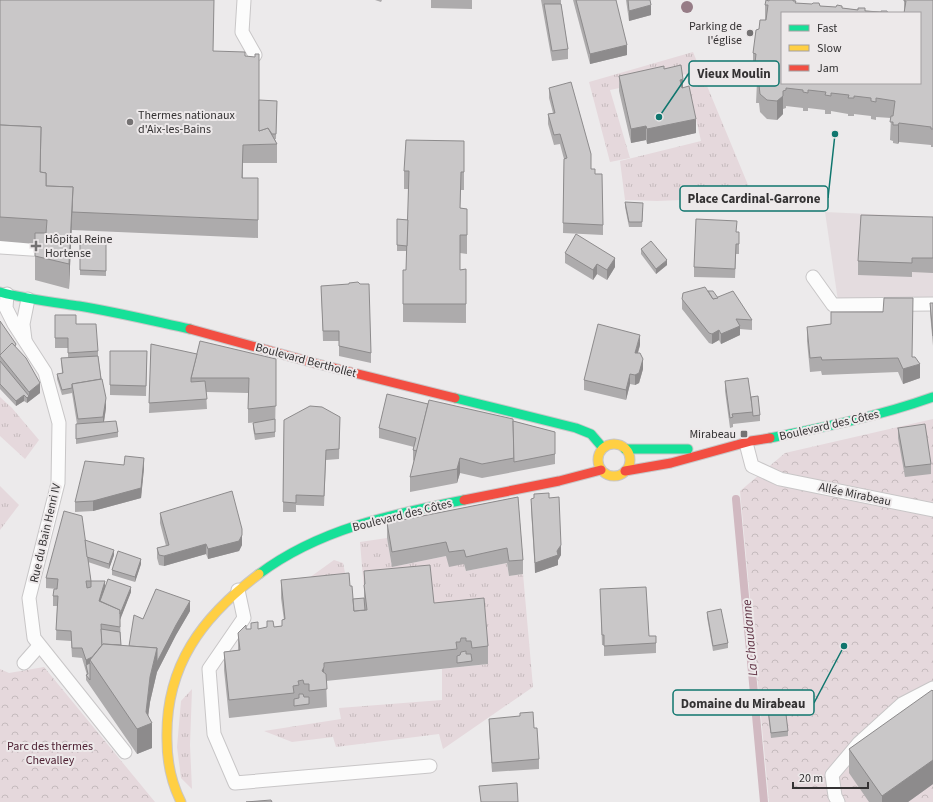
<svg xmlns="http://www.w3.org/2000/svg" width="933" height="802" viewBox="0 0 933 802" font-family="'Source Sans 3',sans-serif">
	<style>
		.built { fill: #e4dcdf }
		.grass { fill: url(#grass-tufts) }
		.park { fill: url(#park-crowns) }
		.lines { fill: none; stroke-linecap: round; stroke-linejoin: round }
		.stream { stroke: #d1b9c1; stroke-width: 8 }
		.lane-casing { stroke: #c8c6c7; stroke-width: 15 }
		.fast-casing { stroke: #c8c6c7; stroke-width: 11 }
		.slow-casing { stroke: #c8c6c7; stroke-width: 11 }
		.jam-casing { stroke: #c8c6c7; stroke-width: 11 }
		.lane { stroke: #fcfcfc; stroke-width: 13 }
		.fast { stroke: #16e098; stroke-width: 9 }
		.slow { stroke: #ffcf43; stroke-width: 9 }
		.jam { stroke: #f24e42; stroke-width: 9 }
		.tree { fill: #967c86 }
		.wall { fill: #adabac }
		.shaded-wall { fill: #8d8b8c }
		.building { fill: #c9c7c8; stroke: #8d8b8c }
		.poi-dot { fill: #747273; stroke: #ede9ea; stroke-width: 1.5 }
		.labels { text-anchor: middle; stroke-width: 4; stroke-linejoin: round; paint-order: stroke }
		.poi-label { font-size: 12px; fill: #343233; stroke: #ede9ea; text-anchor: end }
		.street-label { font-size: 12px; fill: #343233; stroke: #ede9ea }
		.park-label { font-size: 12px; fill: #4f2234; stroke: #ede9ea }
		.water-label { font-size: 13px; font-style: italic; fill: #5d2f41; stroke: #ede9ea }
		.leader { fill: none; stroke: #0f766e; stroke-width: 1.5 }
		.callout-dot { fill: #0f766e; stroke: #ede9ea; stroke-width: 1.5 }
		.callout { fill: #ede9ea; stroke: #0f766e; stroke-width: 1.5 }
		.callout-label { font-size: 13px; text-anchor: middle; font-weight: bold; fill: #343233 }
	</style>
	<defs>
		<pattern id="grass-tufts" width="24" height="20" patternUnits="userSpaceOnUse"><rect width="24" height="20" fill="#e5d8dc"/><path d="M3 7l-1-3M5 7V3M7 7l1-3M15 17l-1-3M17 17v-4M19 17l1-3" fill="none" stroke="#c5babd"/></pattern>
		<pattern id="park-crowns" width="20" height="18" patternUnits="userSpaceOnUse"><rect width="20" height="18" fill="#e5d8dc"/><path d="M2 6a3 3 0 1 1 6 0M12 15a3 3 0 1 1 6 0" fill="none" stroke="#c5babd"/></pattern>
	</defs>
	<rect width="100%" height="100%" fill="#eceaeb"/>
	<!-- built -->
	<path class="built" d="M825 212 933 217V300L838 301Z"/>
	<!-- grass -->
	<g class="grass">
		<path d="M693 52 753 197 657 201 625 200 620 161 701 141 686 74 610 90 630 158 610 162 589 82Z"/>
		<path d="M0 397 12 408 39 440 25 459 0 436Z"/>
		<path d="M0 486 19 505 0 530Z"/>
		<path d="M387 538 392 567 446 556 464 564 466 571 507 563 509 576 523 574 533 687 443 749 439 734 336 747 333 737 292 742 264 731 341 719 339 708 442 700V669L488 664 364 590 360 542Z"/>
		<path d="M334 560 343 563 349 592 281 598Z"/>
		<path d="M192 689 190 745 192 789 181 778 177 747 181 701Z"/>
	</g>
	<!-- park -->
	<g class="park">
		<path d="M933 419V802H769L740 491 785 453Z"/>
		<path d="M44 667 155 802H0V669L9 673Z"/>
	</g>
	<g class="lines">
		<!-- stream -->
		<path class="stream" d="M736 499 764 802"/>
		<defs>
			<g id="lane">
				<path d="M244 0 242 32 255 55"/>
				<path d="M0 247 46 250"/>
				<path d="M813 277 833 305 933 304"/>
				<path d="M7 294 6 308 14 324 45 372 59 423 58 483 29 598 34 638 125 752"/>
				<path d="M25 340 23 324 28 299"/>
				<path d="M746 443 752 466 780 479 933 510"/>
				<path d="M238 590 244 618 209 669 214 734 235 783 430 766"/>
				<path d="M24 663 39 646"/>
				<path d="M838 802 835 796 832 775 859 743 902 704 933 688"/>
			</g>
			<g id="fast">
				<path d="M0 292C26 299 52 302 79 306 116 312 153 321 190 329"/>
				<path d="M455 398 576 428 591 434 603 448"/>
				<path d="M770 438C825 427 880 416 933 397"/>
				<path d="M625 449H688"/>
				<path d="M259 574C319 529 392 514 464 500"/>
			</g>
			<g id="slow">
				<circle cx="614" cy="460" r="16"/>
				<path d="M181 802C171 782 167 762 167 740 165 666 202 617 259 574"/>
			</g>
			<g id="jam">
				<path d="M190 329 318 364 455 398"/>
				<path d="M625 471 671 463 751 441 770 438"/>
				<path d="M464 500 559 481 601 470"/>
			</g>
		</defs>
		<!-- lane casing -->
		<use href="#lane" class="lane-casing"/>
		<!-- fast casing -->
		<use href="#fast" class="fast-casing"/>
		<!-- slow casing -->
		<use href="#slow" class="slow-casing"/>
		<!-- jam casing -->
		<use href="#jam" class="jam-casing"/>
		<!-- lane -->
		<use href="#lane" class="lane"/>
		<!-- fast -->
		<use href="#fast" class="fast"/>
		<!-- slow -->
		<use href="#slow" class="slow"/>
		<!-- jam -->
		<use href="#jam" class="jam"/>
	</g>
	<!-- trees -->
	<circle class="tree" cx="687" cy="7" r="6"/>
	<!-- wall -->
	<g class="wall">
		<path d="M0 0H214L213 51 245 56 259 131 277 101 276 139H275L277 144V163H243V178H258V238L72 230V221L69 289 35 280V244L0 241Z"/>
		<path d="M375 0H382L381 2Z"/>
		<path d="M431 0H472V9L431 8Z"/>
		<path d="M541 0H561V4L568 49V59L552 61Z"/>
		<path d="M573 0H616L627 55 590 64Z"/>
		<path d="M626 0H650L651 15 629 21Z"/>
		<path d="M795 0 796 3 820 6 881 12 887 11 782 83 920 13H904V0H933V147H931V145L899 142 898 144 893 143V141L890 140 891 118 876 117V120L871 119V116L854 114V116H848V114L831 111V114H825V110L808 108V111H803V108L786 106V108L783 109V114L777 120 767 119 760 112 759 103H756L757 82 755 81V72H753V53L759 29 765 20V5L769 1Z"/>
		<path d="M664 69 683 87 696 133 647 144 646 140 631 143 619 91V76Z"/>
		<path d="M549 88 591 169 595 174 603 225V235L563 233 564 159 560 144 554 145 548 124V114L553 113 549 98Z"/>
		<path d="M464 141V190H461L460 208 467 209V254L460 253V270L466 269V323L403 322V304L406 270 407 251H397V219L408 220V189H404V171Z"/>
		<path d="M625 202 643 208 642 227H629L625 207Z"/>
		<path d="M933 217V273L912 272V277L858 275V261Z"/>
		<path d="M106 242V276L80 275V244Z"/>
		<path d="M739 242V254H736L735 278 694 277V267Z"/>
		<path d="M641 249 667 265 656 274 641 254Z"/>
		<path d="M565 253 615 267 607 280 597 274 593 280 565 263Z"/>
		<path d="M321 286 371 353V363L339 356V341H323Z"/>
		<path d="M708 291 752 320V330L740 329V335L721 344 719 340 712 344 709 343 682 309V299Z"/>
		<path d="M930 303H933V346L930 313Z"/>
		<path d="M831 312 912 357 920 378 903 384 898 372 822 375 821 371 810 372 807 341V327L831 324Z"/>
		<path d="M55 315 76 324 98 351V356L106 408 104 422 118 432V437L76 444V424H77L72 393 62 395 57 379V374L62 373 61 358H68V348H55Z"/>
		<path d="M0 321 16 348 40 393 27 403 24 401 16 406 0 389Z"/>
		<path d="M151 344 276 374 275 437 255 440 253 428V423L258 422 248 423V393L206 392 207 409 149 413Z"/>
		<path d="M640 345 638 353 643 369 639 383 635 385 630 384 626 400 584 390V380Z"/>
		<path d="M110 351H147L146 396 110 395Z"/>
		<path d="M725 381 751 397 760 415V421L733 424V427L730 428 725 391Z"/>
		<path d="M428 404 513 421 555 432V464L482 478 460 473 457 483 410 492V477L414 461 413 460V450L414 447 379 438V428Z"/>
		<path d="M340 417 339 459 326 460 324 506 296 505V512H283L284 420Z"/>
		<path d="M898 428 931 464V474L905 477 898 438Z"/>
		<path d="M144 468 141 498 93 511 75 512V502Z"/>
		<path d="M518 497 523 560V574L509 576 507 563 466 571 464 564 449 567 446 556 392 567 387 538V523Z"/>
		<path d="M549 498 561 555 558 560V565L535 573 531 509V499Z"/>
		<path d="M160 513 242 545 239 551 208 559 206 554 164 566 159 565 157 558V548L166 546 160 523Z"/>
		<path d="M85 540 114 555 109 569 88 562 91 581 105 587 131 592 120 619 121 645 129 646 143 619 190 611 176 635 157 672 150 702 148 716 152 748 137 754 86 680V675H87L82 658 72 657 71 641 56 640 57 606H53V596L57 589 46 588V578Z"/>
		<path d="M141 564 135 582 112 575V570Z"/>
		<path d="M364 571 434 603 488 646V664L326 681 327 707 229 718 224 670V652L238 650V633L246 629H258L267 627V621L274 627 282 626 284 620 281 598V580L350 586 353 599 364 598Z"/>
		<path d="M600 589 649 636H656V653L604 656V645H602Z"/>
		<path d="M707 612 728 643V648L713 651 707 617Z"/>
		<path d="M933 691V784L908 802H869L849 773V749Z"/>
		<path d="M768 709 788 731V736L771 738 768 714Z"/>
		<path d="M489 719 534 728 539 759V769L492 772 489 729Z"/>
	</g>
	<!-- shaded-wall -->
	<g class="shaded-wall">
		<path d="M651 5V15L629 21V11Z"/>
		<path d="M627 45V55L590 64V54Z"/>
		<path d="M683 79V93L680 80Z"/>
		<path d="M783 91V114L777 120V101Z"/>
		<path d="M696 119V133L647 144V129Z"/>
		<path d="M899 123V142L898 144V125Z"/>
		<path d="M646 126V140L631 143V129Z"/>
		<path d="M73 187 72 221 69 289V264Z"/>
		<path d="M615 258V267L607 280V270Z"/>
		<path d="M667 260V265L656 274V269Z"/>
		<path d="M597 264V274L593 280V270Z"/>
		<path d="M740 326V335L721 344V334Z"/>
		<path d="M719 330V340L712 344V334Z"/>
		<path d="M640 335V345L635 362V353Z"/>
		<path d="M643 359V369L639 383 635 385V375Z"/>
		<path d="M920 364V378L903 384V369Z"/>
		<path d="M630 374V384L626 400V390Z"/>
		<path d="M40 383V393L27 403V398L29 396V392Z"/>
		<path d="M24 395V401L16 406V401Z"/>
		<path d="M106 398V408L103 427V417Z"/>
		<path d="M144 458V468L141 498 93 511V501Z"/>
		<path d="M460 458V473L457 483V469Z"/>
		<path d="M242 535V545L239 551 208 559V549Z"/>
		<path d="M206 544V554L164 566V556Z"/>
		<path d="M561 545V555L558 560V565L535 573V563L557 551Z"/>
		<path d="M114 550V555L109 569V564Z"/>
		<path d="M141 559V564L135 582V577Z"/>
		<path d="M105 581V591L100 606 99 601Z"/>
		<path d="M131 587V592L120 620V615Z"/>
		<path d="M190 601V611L176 635 157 672 150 702 147 725 152 723V748L137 754V729L146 712 150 677 157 648 176 625Z"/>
		<path d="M103 653 90 660V668L86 665V670V660Z"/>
		<path d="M324 667V685L322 671Z"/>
		<path d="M933 760V784L908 802H882V796Z"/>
	</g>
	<!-- building -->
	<g class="building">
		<path d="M0 0H214L213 51 245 52V56L255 57V54H259V131L268 128 277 144 243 145 242 178H258V220L72 212 73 187 46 186V173L40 172 41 127 0 125Z"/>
		<path d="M576 0H616L627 45 590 54Z"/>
		<path d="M628 0H650L651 5 629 11Z"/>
		<path d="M766 0 769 1V0H793V1H796L795 3 812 4 813 3H819L820 6 836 7 837 5 842 6V8L858 10V8H865V11L881 12V11H887L888 13H782V83H920V13H904L906 1H904V0H933V129H931V127L899 123 898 125H893V122H890L891 116H893L895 101 876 98V102L871 101V98L854 96V98H848L849 95 831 93V96L825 95 826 92 808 90V93L803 92V90L786 88V90L783 91V96L777 101 767 100 760 94 759 85H756L757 79H759L762 64 755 63 756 54 753 53 756 30 759 29 760 20H766L768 5H765Z"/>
		<path d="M544 4H561L568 49 552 51Z"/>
		<path d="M681 65 683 79 680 80 682 88 689 86 696 119 647 129 646 126 631 129 619 76 664 66V69Z"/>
		<path d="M571 82 591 154V169H595V174H602L603 225 563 223 564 159 567 158 560 134 554 135 548 114 555 113 549 88Z"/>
		<path d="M259 100 277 101 276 134H272L268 128 259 131Z"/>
		<path d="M0 125 41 127 40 172 46 173V186L73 187 69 264 35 256V233H46L47 220 0 217Z"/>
		<path d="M406 140 464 141V172H461L460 208 467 209V235H460V270L466 269V304H403V270H406L409 171H404Z"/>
		<path d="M625 202 643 203 642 222H629Z"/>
		<path d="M861 215 933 217V258H912V263L858 261Z"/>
		<path d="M397 219 408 220 407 246 397 245Z"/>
		<path d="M696 219 737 221 736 232H739V244H736L735 269 694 267Z"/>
		<path d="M576 234 615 258 607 270 597 264 593 270 565 253Z"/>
		<path d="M651 241 667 260 656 269 641 249Z"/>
		<path d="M106 242V271L80 270V244Z"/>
		<path d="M358 282 360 284H369L371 353 339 346V331H323L321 286 349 284V283Z"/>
		<path d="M705 287 713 299 733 291 752 320 736 319 740 326 721 334 719 330 712 334 709 333 682 299 683 293Z"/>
		<path d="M708 291H713L718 298 713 299Z"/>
		<path d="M884 298H913L912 357H915L920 364 903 369 898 358 822 360 821 357 810 358 807 327 831 324V312H883Z"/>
		<path d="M930 303H933V336Z"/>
		<path d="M55 315H76V324H96L98 351 68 353V338H55Z"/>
		<path d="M0 321 16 344 15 346 12 343 0 355Z"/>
		<path d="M598 324 640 335 635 353H640L643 359 639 373 635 375 630 374 626 390 584 380Z"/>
		<path d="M200 341 276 359V406L248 409 249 378H191Z"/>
		<path d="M12 343 26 358 40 383 29 392 0 356V355Z"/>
		<path d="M151 344 197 354 191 378V382L205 381 207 399 149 403Z"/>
		<path d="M110 351H147L146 386 110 385Z"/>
		<path d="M98 356 101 379 72 384V388L62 390 57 374 63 373 61 358Z"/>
		<path d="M0 361 29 396 27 398 24 395 16 401 0 384Z"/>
		<path d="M748 378 753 412 732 414 733 417 730 418 725 381Z"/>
		<path d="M102 379 106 398 103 417 78 419 72 384Z"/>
		<path d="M387 394 428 404 417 451 413 450 416 438 379 428Z"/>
		<path d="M758 396 760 415 753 416 751 397Z"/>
		<path d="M429 400 513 419 514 458 482 464 460 458 457 469 410 477Z"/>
		<path d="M310 406 322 407 340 417 339 449 326 450 324 496 296 495V503L283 502 284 420Z"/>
		<path d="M275 419V432L255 434 253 423Z"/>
		<path d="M116 421 118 432 76 439V424Z"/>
		<path d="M513 421 555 432V454L514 462Z"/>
		<path d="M925 424 931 464 905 467 898 428Z"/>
		<path d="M125 456 144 458 141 488 93 501 75 502 85 461 124 465Z"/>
		<path d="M232 491 242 529V535L239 541 208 549 206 544 164 556 159 555 157 548 169 545 160 513Z"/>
		<path d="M549 493V498L559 497 561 545 557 551 558 555 535 563 531 499 534 498V494Z"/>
		<path d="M518 497 523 560 509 561 507 548 466 557 464 550 449 552 446 542 392 552 387 523Z"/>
		<path d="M64 511 82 516 91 581H86L87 588 91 587V581H105L99 601 120 610V627L101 624 102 645 92 657 86 660 82 648H72L71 631 56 630 58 596H53L54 589H57L58 579 46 578Z"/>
		<path d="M85 540 114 550 109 564 87 557Z"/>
		<path d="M118 551 141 559 135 577 112 570Z"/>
		<path d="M430 565 434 603 484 598 488 646 472 648 471 641H466V638H461L460 642H456L457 649 324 663V667L322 671 326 674 327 689 309 691V684H304L303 680 298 681 299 685 293 686 294 693 229 700 224 652 240 650 238 633 246 625V629H251V623L258 622V629L267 627V621H273L274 627 282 626V620L285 619 281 580 349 573 350 586H352L354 611 367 610 364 585 365 584 364 571Z"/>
		<path d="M108 579 131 587 120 614V610L100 601Z"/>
		<path d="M646 587 649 636H656V643L604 646V635H602L600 589Z"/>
		<path d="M156 589 190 601 176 625 157 662V648L129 646 134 615 143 619Z"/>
		<path d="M364 598 365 610 354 611 353 599Z"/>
		<path d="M721 609 728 643 713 646 707 612Z"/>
		<path d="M101 629 120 632 121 645 103 644 102 645Z"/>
		<path d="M103 644 157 648 150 677 146 712 152 723 137 729 90 660Z"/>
		<path d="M466 651V654H471L472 661 457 663V656L460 655 461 652Z"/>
		<path d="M90 663V680L86 675 88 674 86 665Z"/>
		<path d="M932 690 933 691V760L882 796 849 749Z"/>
		<path d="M299 694H303L304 697H309V704L294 706V699L299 698Z"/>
		<path d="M785 706 788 731 771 733 768 709Z"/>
		<path d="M533 712 534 728H537L539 759 492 763 489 719 520 716V713Z"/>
		<path d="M517 783 518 802H481L479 786Z"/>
		<path d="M271 800 272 802H246Z"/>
	</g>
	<!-- markers -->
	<g class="poi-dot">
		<circle cx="750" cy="33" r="4"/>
		<circle cx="130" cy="122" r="4"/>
		<path d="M34 240h4v4h4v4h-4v4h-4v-4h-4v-4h4z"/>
		<rect x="740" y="430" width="8" height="8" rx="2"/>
	</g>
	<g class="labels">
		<!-- poi labels -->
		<g class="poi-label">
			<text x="742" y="30">Parking de<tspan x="742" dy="14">l'église</tspan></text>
			<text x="138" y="119" text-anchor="start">Thermes nationaux<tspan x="138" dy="14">d'Aix-les-Bains</tspan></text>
			<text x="45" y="243" text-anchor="start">Hôpital Reine<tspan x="45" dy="14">Hortense</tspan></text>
			<text x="736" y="438">Mirabeau</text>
		</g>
		<!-- street labels -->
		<g class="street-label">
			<text transform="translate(306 360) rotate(15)" y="4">Boulevard Berthollet</text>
			<text transform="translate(829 425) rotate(-13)" y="4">Boulevard des Côtes</text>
			<text transform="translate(855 494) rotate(12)" y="4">Allée Mirabeau</text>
			<text transform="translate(402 515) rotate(-14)" y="4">Boulevard des Côtes</text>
			<text transform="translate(45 533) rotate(-77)" y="4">Rue du Bain Henri IV</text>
		</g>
		<!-- park labels -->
		<g class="park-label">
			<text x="50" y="750">Parc des thermes<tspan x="50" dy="14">Chevalley</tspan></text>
		</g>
		<!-- water labels -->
		<g class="water-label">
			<text transform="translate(749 638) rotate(-95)" y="5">La Chaudanne</text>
		</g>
	</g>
	<!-- callouts -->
	<path class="leader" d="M659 117L689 73M835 134L828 198M844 646L814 703"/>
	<g class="callout-dot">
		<circle cx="659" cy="117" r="4"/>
		<circle cx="835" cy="134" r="4"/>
		<circle cx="844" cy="646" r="4"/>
	</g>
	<g class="callout">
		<rect x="689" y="61" width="90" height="25" rx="4"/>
		<rect x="680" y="186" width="148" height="25" rx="4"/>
		<rect x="673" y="690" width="141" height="25" rx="4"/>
	</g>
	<g class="callout-label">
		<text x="734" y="78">Vieux Moulin</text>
		<text x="754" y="203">Place Cardinal-Garrone</text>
		<text x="743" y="708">Domaine du Mirabeau</text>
	</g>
	<!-- legend -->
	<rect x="781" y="12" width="140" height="72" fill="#ede9ea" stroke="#a3a0a1"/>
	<rect x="789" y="25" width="20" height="6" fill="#16e098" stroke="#a3a0a1"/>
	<text x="817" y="32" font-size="12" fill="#343233">Fast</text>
	<rect x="789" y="45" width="20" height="6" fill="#ffcf43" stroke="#a3a0a1"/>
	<text x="817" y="52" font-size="12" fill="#343233">Slow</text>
	<rect x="789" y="65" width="20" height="6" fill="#f24e42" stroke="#a3a0a1"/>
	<text x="817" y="72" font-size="12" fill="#343233">Jam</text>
	<!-- scale -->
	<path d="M793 782v6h75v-6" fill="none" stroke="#343233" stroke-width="2"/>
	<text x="799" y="782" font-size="12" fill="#343233" stroke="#ede9ea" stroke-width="3" paint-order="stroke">20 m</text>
</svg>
